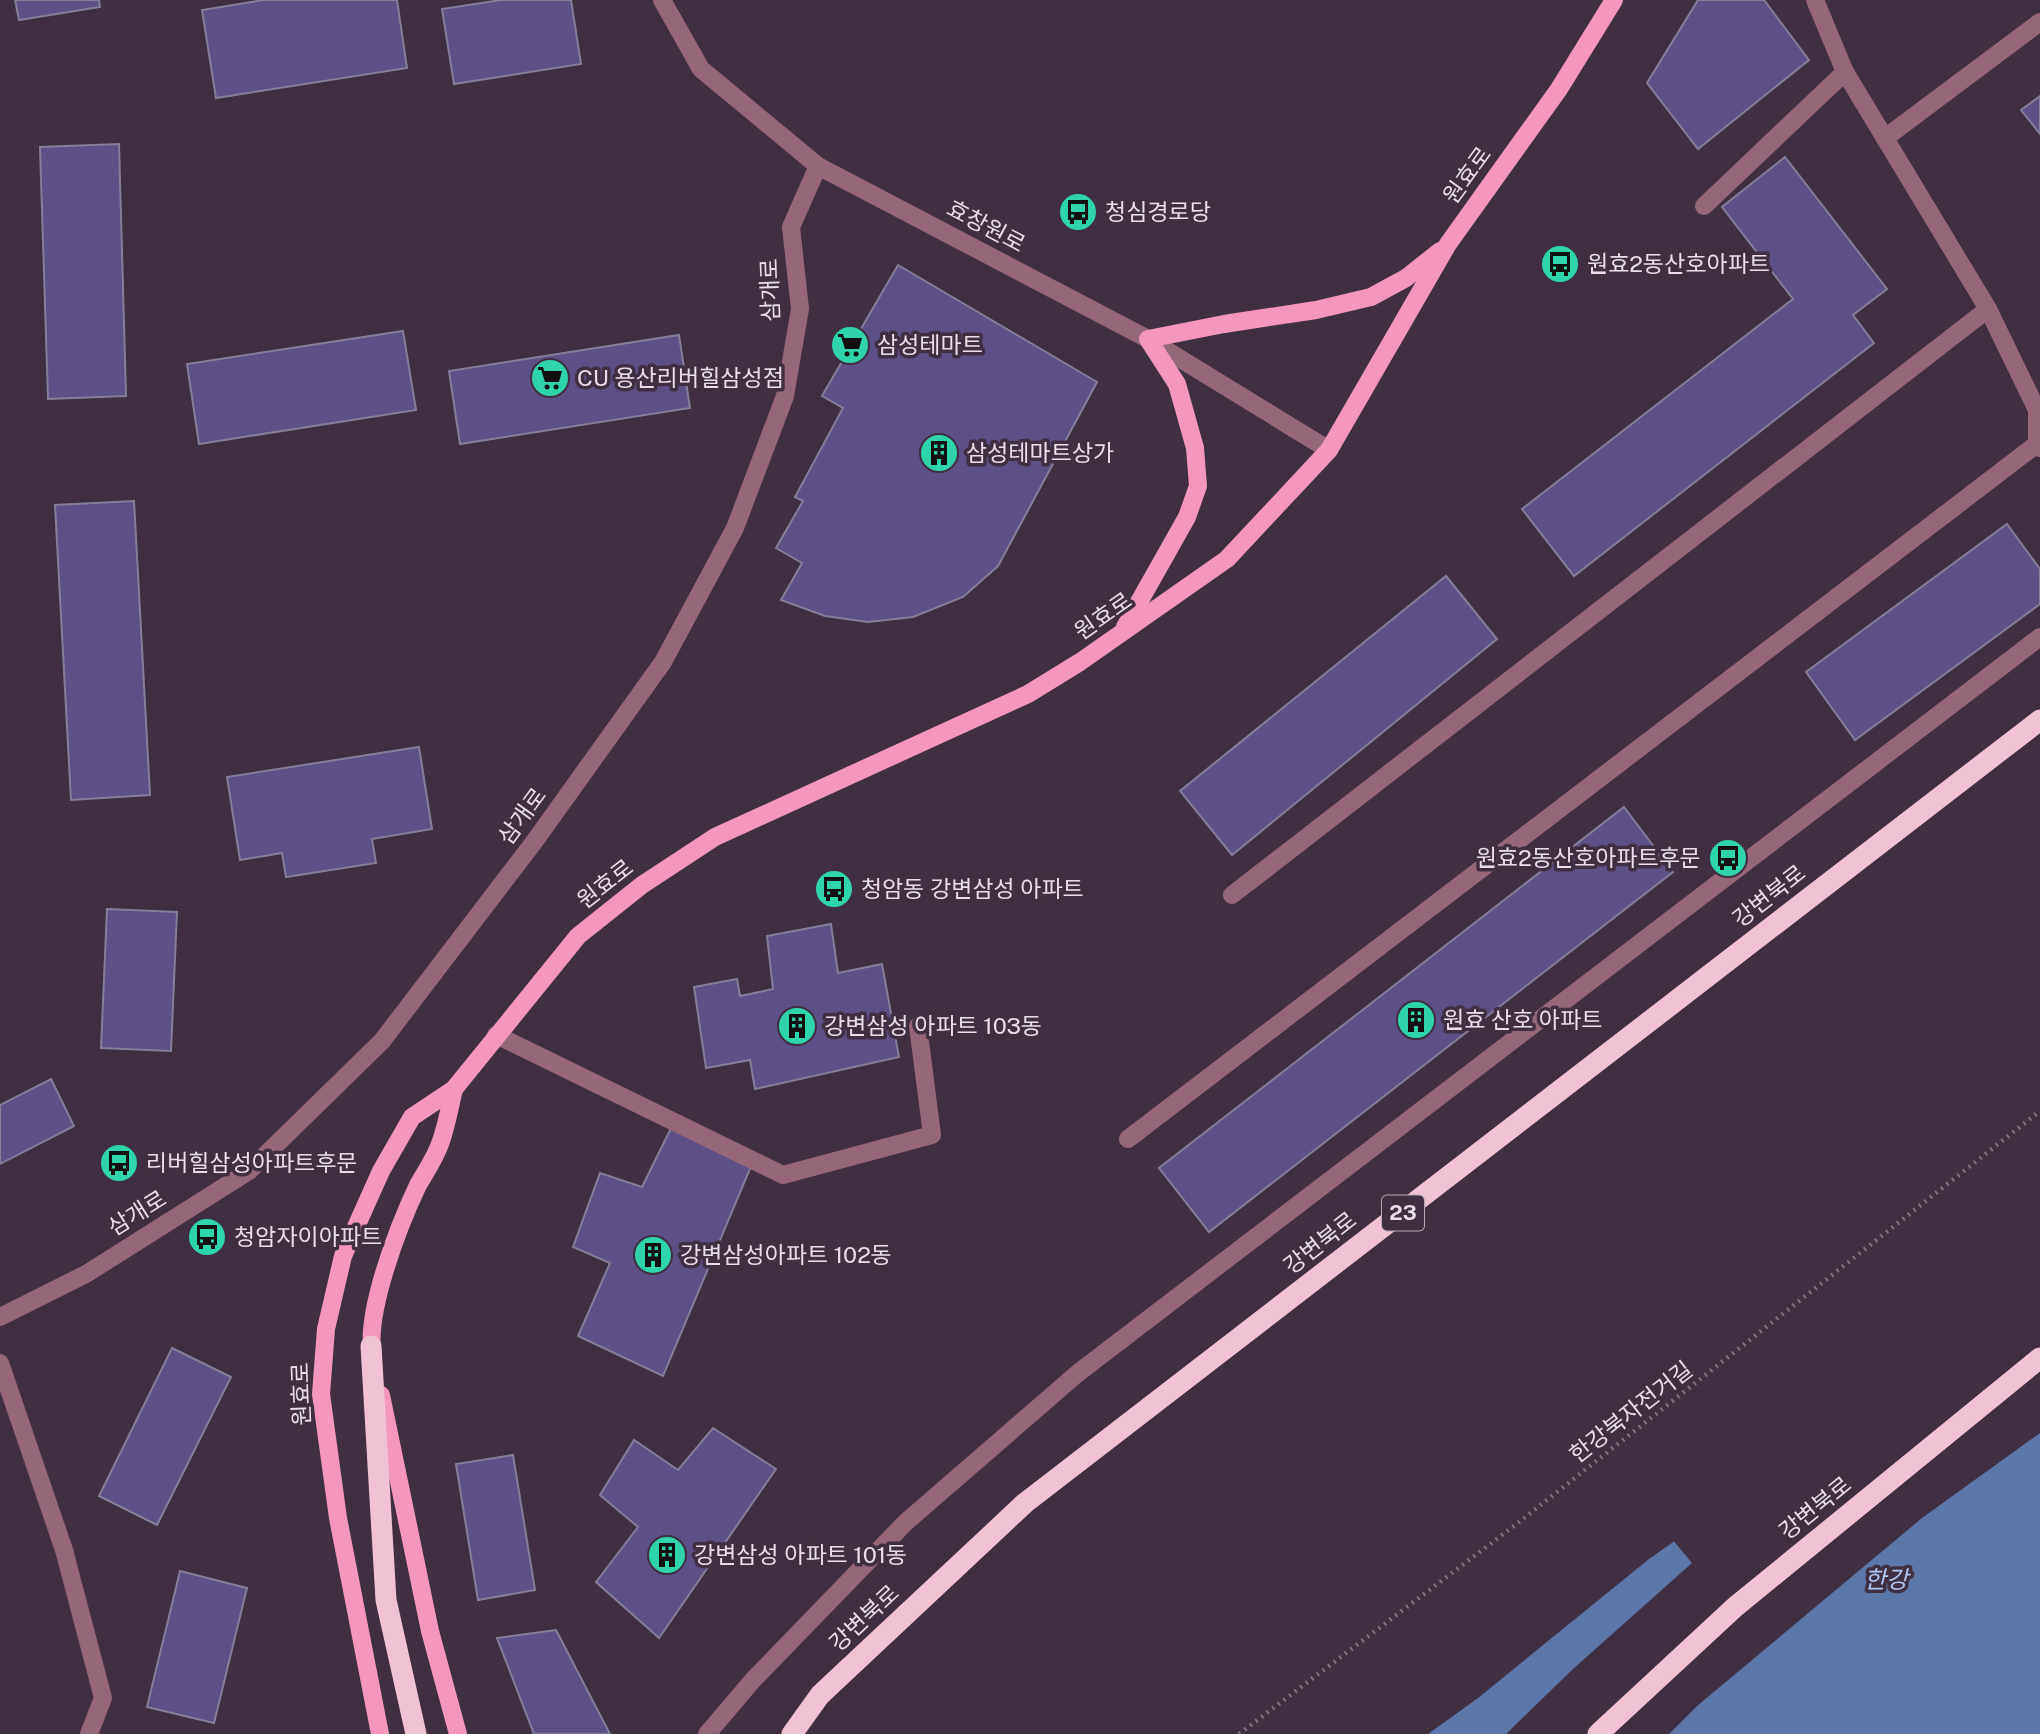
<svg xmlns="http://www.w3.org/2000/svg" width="2040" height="1734" viewBox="0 0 2040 1734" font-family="'Public Sans','Noto Sans KR',sans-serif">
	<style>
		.water { fill: #5d77aa }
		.pier { fill: #3f2f40 }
		.building { fill: #5c5085; stroke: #837f98; stroke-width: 2 }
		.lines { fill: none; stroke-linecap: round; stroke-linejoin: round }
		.path { stroke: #817381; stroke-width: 4.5; stroke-dasharray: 2 5; stroke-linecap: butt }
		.minor { stroke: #966779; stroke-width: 18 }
		.major { stroke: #f596bc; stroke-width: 18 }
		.highway { stroke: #f1c2d4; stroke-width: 21 }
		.labels { text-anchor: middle; stroke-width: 7; stroke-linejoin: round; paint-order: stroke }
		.shield { fill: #3f2f40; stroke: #b5a9b6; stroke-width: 2 }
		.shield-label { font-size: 21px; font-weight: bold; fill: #e8dde8 }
		.street-label { font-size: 23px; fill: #e8dde8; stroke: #3f2f40 }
		.poi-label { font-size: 23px; fill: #e8dde8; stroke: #3f2f40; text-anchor: start }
		.water-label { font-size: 24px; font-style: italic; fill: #adc6f2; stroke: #3f2f40 }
	</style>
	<rect width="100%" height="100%" fill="#3f2f40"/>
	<!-- water -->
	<path class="water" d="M2040 1271V1734H1428L1478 1698 1649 1559 1885 1394Z"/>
	<!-- pier -->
	<path class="pier" d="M2040 1267V1433L1922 1518 1697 1706 1669 1734H1506L1573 1669 1692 1563 1672 1539 1883 1392Z"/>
	<!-- building -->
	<g class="building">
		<path d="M15 0H99L100 7 19 20Z"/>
		<path d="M263 0H397L407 68 216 98 202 10Z"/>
		<path d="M501 0H571L581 64 454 84 442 9Z"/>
		<path d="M1698 0H1764L1809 60 1698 149 1647 83Z"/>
		<path d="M2040 96V134L2021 110Z"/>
		<path d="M119 144 126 396 48 399 40 147Z"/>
		<path d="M1785 157 1887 289 1853 315 1874 343 1574 576 1522 509 1793 299 1722 207Z"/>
		<path d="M898 265 1097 382 998 566 963 597 913 617 868 622 825 616 781 600 802 563 776 548 803 501 795 497 843 408 822 396Z"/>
		<path d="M403 331 416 410 199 444 187 364Z"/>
		<path d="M679 335 690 408 460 444 449 371Z"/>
		<path d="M134 501 150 795 71 800 55 505Z"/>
		<path d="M2007 524 2040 569V604L1855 740 1806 672Z"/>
		<path d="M1446 576 1497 639 1232 855 1180 791Z"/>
		<path d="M419 747 432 829 372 839 376 863 286 877 282 853 240 860 227 777Z"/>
		<path d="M1624 807 1673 872 1209 1232 1159 1168Z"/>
		<path d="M107 909 177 912 171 1051 101 1048Z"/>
		<path d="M831 924 838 973 882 964 899 1057 755 1089 750 1060 706 1068 694 987 737 979 740 996 773 989 767 936Z"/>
		<path d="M51 1079 74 1126 0 1164V1105Z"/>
		<path d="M674 1122 752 1164 663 1376 578 1336 610 1263 573 1247 600 1173 642 1187Z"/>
		<path d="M172 1348 231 1377 157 1525 99 1496Z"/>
		<path d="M713 1428 776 1469 659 1638 596 1582 638 1527 600 1495 634 1440 678 1470Z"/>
		<path d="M513 1455 535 1590 478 1600 456 1464Z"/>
		<path d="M180 1571 247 1588 214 1723 147 1707Z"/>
		<path d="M556 1630 610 1734H534L497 1638Z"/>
	</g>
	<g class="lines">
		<!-- path -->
		<path class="path" d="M1239 1734 1514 1526 2040 1111"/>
		<!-- minor -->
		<g class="minor">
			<path d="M662 0 701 69 818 166 1148 339 1329 450"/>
			<path d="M1815 0 1845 72 1988 309 2037 410V444L2040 448"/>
			<path d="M1885 138 2040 22"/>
			<path d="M1704 206 1845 72"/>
			<path d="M1232 895 1988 309"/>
			<path d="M496 1035 783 1175 932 1135 918 1026"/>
			<path d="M1128 1139 2037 444"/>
			<path d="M0 1317 86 1274 249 1171 382 1041 534 842 663 662 735 528 785 396 800 309 791 227 818 166"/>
			<path d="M0 1363 64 1550 103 1698 89 1734"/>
			<path d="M707 1734 753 1680 906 1522 1078 1373 2040 637"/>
		</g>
		<!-- major -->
		<g class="major">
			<path d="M1125 627 1187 517 1198 486 1195 448 1177 384 1148 339 1224 324 1316 310 1371 297 1406 278 1440 251"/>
			<path d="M373 1357C364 1314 399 1225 418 1185 426 1171 436 1157 441 1141 447 1124 450 1106 454 1089"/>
			<path d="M381 1395 430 1631 458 1734"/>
			<path d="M380 1734 338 1518 321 1394 326 1329 343 1256 381 1171 412 1117 454 1089 578 936 642 885 715 837 1028 694 1080 662 1227 559 1329 450 1448 244 1559 89 1614 0"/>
		</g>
		<!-- highway -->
		<g class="highway">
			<path d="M371 1346 386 1600 416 1734"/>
			<path d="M792 1734 820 1695 1025 1503 2040 720"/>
			<path d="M1598 1734 1735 1607 2040 1358"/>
		</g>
	</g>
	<!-- icons -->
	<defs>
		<symbol id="bus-disc" viewBox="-11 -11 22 22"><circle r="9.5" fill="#2fd4aa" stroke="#3f2f40"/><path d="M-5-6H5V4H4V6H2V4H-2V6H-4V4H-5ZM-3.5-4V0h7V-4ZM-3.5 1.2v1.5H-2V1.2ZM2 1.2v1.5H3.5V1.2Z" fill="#111"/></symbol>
		<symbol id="supermarket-disc" viewBox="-11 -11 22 22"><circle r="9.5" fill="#2fd4aa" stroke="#3f2f40"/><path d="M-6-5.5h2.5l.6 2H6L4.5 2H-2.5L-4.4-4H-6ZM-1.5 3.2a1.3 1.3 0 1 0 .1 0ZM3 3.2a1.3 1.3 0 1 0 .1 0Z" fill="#111"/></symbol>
		<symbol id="building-disc" viewBox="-11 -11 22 22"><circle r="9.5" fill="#2fd4aa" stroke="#3f2f40"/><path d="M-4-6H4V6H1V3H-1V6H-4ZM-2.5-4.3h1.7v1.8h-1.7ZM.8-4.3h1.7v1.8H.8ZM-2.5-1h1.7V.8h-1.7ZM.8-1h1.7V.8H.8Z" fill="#111"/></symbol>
	</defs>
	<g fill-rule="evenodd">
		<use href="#bus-disc" x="1056" y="190" width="44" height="44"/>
		<use href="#bus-disc" x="1538" y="242" width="44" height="44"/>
		<use href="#supermarket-disc" x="828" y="323" width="44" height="44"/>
		<use href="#supermarket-disc" x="528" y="356" width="44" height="44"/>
		<use href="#building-disc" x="917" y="431" width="44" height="44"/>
		<use href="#bus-disc" x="1706" y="836" width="44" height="44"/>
		<use href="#bus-disc" x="812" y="867" width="44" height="44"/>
		<use href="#building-disc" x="1394" y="998" width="44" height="44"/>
		<use href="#building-disc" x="775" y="1004" width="44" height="44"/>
		<use href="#bus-disc" x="97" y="1141" width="44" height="44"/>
		<use href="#bus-disc" x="185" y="1215" width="44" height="44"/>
		<use href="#building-disc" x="631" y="1233" width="44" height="44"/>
		<use href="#building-disc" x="645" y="1533" width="44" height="44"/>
	</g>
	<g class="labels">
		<!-- shield labels -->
		<rect class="shield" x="1382" y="1195.5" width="42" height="35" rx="5"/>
		<g class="shield-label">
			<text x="1403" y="1220">23</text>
		</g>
		<!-- street labels -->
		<g class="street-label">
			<text transform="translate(1467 175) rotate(-54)" y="8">원효로</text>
			<text transform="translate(986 226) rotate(28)" y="8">효창원로</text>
			<text transform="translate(770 290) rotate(-92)" y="8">삼개로</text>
			<text transform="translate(1103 616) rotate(-35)" y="8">원효로</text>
			<text transform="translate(522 816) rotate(-54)" y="8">삼개로</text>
			<text transform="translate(605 884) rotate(-38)" y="8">원효로</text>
			<text transform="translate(1769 896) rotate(-38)" y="8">강변북로</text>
			<text transform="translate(137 1213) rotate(-32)" y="8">삼개로</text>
			<text transform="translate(1320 1243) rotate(-38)" y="8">강변북로</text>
			<text transform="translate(301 1394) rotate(-92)" y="8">원효로</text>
			<text transform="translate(1631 1412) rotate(-38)" y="8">한강북자전거길</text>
			<text transform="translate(1815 1508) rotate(-39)" y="8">강변북로</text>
			<text transform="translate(864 1618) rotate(-43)" y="8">강변북로</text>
		</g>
		<!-- poi labels -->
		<g class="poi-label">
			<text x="1105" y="220">청심경로당</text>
			<text x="1587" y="272">원효2동산호아파트</text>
			<text x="877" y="353">삼성테마트</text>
			<text x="577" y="386">CU 용산리버힐삼성점</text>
			<text x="966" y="461">삼성테마트상가</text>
			<text x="1701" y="866" text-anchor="end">원효2동산호아파트후문</text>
			<text x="861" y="897">청암동 강변삼성 아파트</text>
			<text x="1443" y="1028">원효 산호 아파트</text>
			<text x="824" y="1034">강변삼성 아파트 103동</text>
			<text x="146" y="1171">리버힐삼성아파트후문</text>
			<text x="234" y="1245">청암자이아파트</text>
			<text x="680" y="1263">강변삼성아파트 102동</text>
			<text x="694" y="1563">강변삼성 아파트 101동</text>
		</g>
		<!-- water labels -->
		<g class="water-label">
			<text x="1886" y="1588">한강</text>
		</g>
	</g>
</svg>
